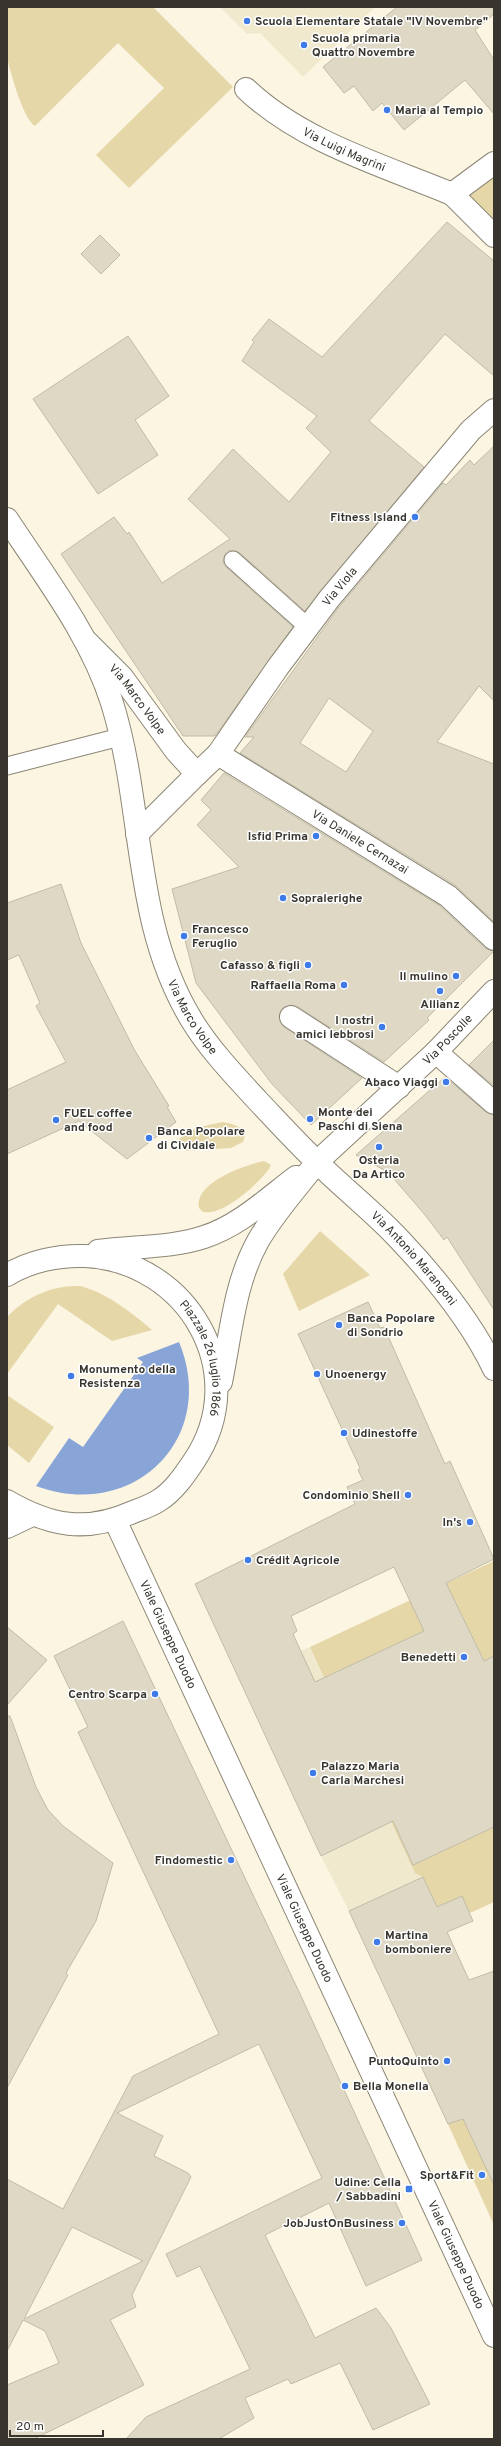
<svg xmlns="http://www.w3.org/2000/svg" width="501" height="2446" viewBox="0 0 501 2446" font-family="Overpass,sans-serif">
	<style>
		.built { fill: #f1e9ce }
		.green { fill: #e6d7a8 }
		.water { fill: #89a5d8 }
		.building { fill: #ded8c5; stroke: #c1bca9; fill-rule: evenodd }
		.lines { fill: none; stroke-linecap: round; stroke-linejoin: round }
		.lane-casing { stroke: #8c8675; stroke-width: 19 }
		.street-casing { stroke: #8c8675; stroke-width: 24 }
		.secondary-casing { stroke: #8c8675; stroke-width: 24 }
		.primary-casing { stroke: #8c8675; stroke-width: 24 }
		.lane { stroke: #fff; stroke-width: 17 }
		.street { stroke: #fff; stroke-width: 22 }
		.secondary { stroke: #fff; stroke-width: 22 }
		.primary { stroke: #fff; stroke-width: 22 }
		.poi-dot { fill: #3f7ae9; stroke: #fff; stroke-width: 1.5 }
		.labels { text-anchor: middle; stroke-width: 3; stroke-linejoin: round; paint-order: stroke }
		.poi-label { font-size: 12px; font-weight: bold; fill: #37352e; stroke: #fff; text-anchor: start }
		.street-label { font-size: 12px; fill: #37352e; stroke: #fff }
	</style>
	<rect width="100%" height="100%" fill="#fbf5e2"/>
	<!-- built -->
	<g class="built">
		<path d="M220 7H375L303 77 260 33 247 34Z"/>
		<path d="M310 1647 423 1877 349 1911 321 1856 251 1703 301 1651Z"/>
	</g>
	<!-- green -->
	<g class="green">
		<path d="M7 7H153L233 87 129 188 96 155 164 88 118 43 35 126C23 119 10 71 7 57 4 42 7 23 7 7Z"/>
		<path d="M494 163V235L452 194Z"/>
		<path d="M223 1122C234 1124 249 1128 243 1142L231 1148 186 1151 178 1145 179 1139C192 1128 206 1125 223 1122Z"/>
		<path d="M264 1161 271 1165 269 1169C258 1184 223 1216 203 1212L199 1208C193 1183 245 1165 264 1161Z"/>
		<path d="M320 1231 370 1275 299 1311 283 1274Z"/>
		<path d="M80 1286C107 1293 131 1312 152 1330L112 1341 58 1304 7 1374V1317C26 1297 52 1285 80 1286Z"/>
		<path d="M7 1395 54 1427 29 1463 7 1445Z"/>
		<path d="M494 1561V1902L470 1913 462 1897 437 1907 423 1877 415 1873 310 1647Z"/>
		<path d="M494 2103V2225L448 2124Z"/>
	</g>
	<!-- water -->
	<path class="water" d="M179 1342C219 1439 133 1522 36 1486L69 1438 83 1447 143 1362 137 1358Z"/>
	<!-- building -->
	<g class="building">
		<path d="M397 7H494V14L475 30 494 60V114L465 80 404 130 382 103 373 111 354 86 344 93 323 67Z"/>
		<path d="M447 222 494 261V376L445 334 369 421 424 467 305 611 240 553 230 550 225 554 223 563 226 567 293 627 215 736H183L61 554 114 517 127 534 129 532 162 583 230 539 188 499 233 449 289 502 331 452 306 428 317 416 242 361 254 342 252 340 269 319 322 357Z"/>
		<path d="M100 235 120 255 101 274 81 254Z"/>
		<path d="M128 336 169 396 135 420 158 455 98 494 33 399Z"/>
		<path d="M494 446V701L479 686 437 742 494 764V922L455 885 240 753 254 737H245L339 607 443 483 446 485 470 460 474 465ZM329 698 373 731 346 772 300 743Z"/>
		<path d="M224 773 440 906 485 948 494 951 427 1018 429 1020 384 1062 298 1007 291 1005 281 1010 279 1017 284 1027 362 1078 311 1125 272 1084 196 983 172 889 239 867 197 825 211 810 201 800Z"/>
		<path d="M61 884 81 943 135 1051 169 1106 167 1107 176 1122 127 1159 79 1121 7 1154V1090L66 1062 36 1006 40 1003 19 955 7 960V903Z"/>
		<path d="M494 1040V1086L469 1065Z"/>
		<path d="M445 1077 486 1112 494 1115V1310L447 1237 444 1240 426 1216 388 1172 356 1155Z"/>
		<path d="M368 1302 380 1328 384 1327 445 1464 450 1461 494 1559 446 1583 484 1661 494 1656V1827L413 1865 393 1821 321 1856 195 1584 355 1504 347 1487 363 1480 358 1470 360 1468 298 1334ZM394 1567 424 1631 315 1682 293 1634 297 1631 291 1616Z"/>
		<path d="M123 1621 301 1996 422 2260 366 2286 329 2203 265 2235 315 2338 376 2308 391 2328 430 2404 373 2430 340 2363 291 2384 288 2379 245 2398 254 2418 219 2439H126L146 2417 250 2369 200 2266 177 2277 166 2254 322 2178 259 2044 117 2113 163 2136 154 2156 188 2173 191 2177 132 2295 136 2307 110 2320 144 2385 34 2439H7V2385L59 2363 45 2331 23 2320 7 2351V2179L63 2209 133 2076 219 2034 78 1732 88 1727 54 1656ZM72 2227 143 2261 24 2319Z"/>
		<path d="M7 1627 47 1660 7 1705Z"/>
		<path d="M7 1716H10L36 1787 48 1810 63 1826 113 1863 96 1921 66 1973 68 1975 7 2088Z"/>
		<path d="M423 1877 437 1907 462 1896 473 1921 447 1932 469 1980 494 1971V2185L463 2119 448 2124 349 1911Z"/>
	</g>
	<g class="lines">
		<defs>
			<g id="lane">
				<path d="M233 560 308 627"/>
				<path d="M7 766 120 737"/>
			</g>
			<g id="street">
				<path id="s1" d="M246 89C302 142 382 165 452 194"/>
				<path d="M494 163 452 194 494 236"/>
				<path id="s2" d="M86 641 122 677 176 751 197 774 137 834"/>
				<path id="s3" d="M218 754 448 896 494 939"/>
				<path id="s4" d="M197 774 218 754 278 667 329 599 471 430 494 410"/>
				<path d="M291 1017 399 1087"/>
				<path d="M436 1052 494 1103"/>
			</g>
			<g id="secondary">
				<path id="s5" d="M317 1162 436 1052 494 991"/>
			</g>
			<g id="primary">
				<path id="s6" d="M7 519C45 577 91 636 112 703 145 809 132 921 191 1019 209 1049 235 1076 258 1101 278 1122 297 1143 318 1163 344 1189 374 1212 399 1239 436 1278 471 1321 494 1369"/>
				<path d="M98 1251C133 1246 171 1248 204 1237 239 1226 268 1198 296 1177"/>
				<path id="s7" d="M7 1275C30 1261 59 1255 85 1256 188 1261 253 1373 194 1461 184 1476 173 1492 158 1501 150 1506 141 1509 133 1512 86 1533 50 1526 7 1501"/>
				<path d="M221 1382C231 1334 234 1284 258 1241 274 1213 297 1188 317 1162"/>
				<path id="s8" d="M115 1520 494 2336"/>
				<path d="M7 1527 32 1515"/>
			</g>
		</defs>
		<!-- lane casing -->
		<use href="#lane" class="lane-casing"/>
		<!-- street casing -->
		<use href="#street" class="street-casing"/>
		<!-- secondary casing -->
		<use href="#secondary" class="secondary-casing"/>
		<!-- primary casing -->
		<use href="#primary" class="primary-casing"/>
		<!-- lane -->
		<use href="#lane" class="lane"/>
		<!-- street -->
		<use href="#street" class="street"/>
		<!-- secondary -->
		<use href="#secondary" class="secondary"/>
		<!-- primary -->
		<use href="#primary" class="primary"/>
	</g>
	<!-- markers -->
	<g class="poi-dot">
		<circle cx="247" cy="21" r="4"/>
		<circle cx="304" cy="45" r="4"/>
		<circle cx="387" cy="110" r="4"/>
		<circle cx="415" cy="517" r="4"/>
		<circle cx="316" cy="836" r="4"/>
		<circle cx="283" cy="898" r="4"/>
		<circle cx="184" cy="936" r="4"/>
		<circle cx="308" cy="965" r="4"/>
		<circle cx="456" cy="976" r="4"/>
		<circle cx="344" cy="985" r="4"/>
		<circle cx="440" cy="991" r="4"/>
		<circle cx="382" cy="1027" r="4"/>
		<circle cx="446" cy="1082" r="4"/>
		<circle cx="310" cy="1119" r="4"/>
		<circle cx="56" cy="1120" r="4"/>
		<circle cx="149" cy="1138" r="4"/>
		<circle cx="379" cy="1147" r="4"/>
		<circle cx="339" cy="1325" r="4"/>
		<circle cx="317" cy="1374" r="4"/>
		<circle cx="71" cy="1376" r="4"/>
		<circle cx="344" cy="1433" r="4"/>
		<circle cx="408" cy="1495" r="4"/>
		<circle cx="470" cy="1522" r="4"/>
		<circle cx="248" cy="1560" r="4"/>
		<circle cx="464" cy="1657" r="4"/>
		<circle cx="155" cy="1694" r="4"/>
		<circle cx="313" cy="1773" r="4"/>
		<circle cx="231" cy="1860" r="4"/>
		<circle cx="377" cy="1942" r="4"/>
		<circle cx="447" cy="2061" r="4"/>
		<circle cx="345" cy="2086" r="4"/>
		<circle cx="482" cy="2175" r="4"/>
		<rect x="405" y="2185" width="8" height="8" rx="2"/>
		<circle cx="402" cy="2223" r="4"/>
	</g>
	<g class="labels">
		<!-- poi labels -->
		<g class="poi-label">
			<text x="255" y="25">Scuola Elementare Statale "IV Novembre"</text>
			<text x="312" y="42">Scuola primaria<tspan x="312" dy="14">Quattro Novembre</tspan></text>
			<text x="395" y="114">Maria al Tempio</text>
			<text x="407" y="521" text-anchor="end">Fitness Island</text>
			<text x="308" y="840" text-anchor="end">Isfid Prima</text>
			<text x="291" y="902">Sopralerighe</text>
			<text x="192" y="933">Francesco<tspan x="192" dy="14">Feruglio</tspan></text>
			<text x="300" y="969" text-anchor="end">Cafasso &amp; figli</text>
			<text x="448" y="980" text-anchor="end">Il mulino</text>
			<text x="336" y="989" text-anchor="end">Raffaella Roma</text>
			<text x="440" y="1008" text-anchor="middle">Allianz</text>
			<text x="374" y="1024" text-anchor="end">I nostri<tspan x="374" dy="14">amici lebbrosi</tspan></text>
			<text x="438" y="1086" text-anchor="end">Abaco Viaggi</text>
			<text x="318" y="1116">Monte dei<tspan x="318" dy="14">Paschi di Siena</tspan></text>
			<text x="64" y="1117">FUEL coffee<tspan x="64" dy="14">and food</tspan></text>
			<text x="157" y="1135">Banca Popolare<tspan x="157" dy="14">di Cividale</tspan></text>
			<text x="379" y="1164" text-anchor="middle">Osteria<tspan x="379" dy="14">Da Artico</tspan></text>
			<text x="347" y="1322">Banca Popolare<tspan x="347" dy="14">di Sondrio</tspan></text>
			<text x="79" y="1373">Monumento della<tspan x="79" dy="14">Resistenza</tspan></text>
			<text x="325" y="1378">Unoenergy</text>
			<text x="352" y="1437">Udinestoffe</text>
			<text x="400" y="1499" text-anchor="end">Condominio Shell</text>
			<text x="462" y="1526" text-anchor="end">In's</text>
			<text x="256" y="1564">Crédit Agricole</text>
			<text x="456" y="1661" text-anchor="end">Benedetti</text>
			<text x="147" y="1698" text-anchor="end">Centro Scarpa</text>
			<text x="321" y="1770">Palazzo Maria<tspan x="321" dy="14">Carla Marchesi</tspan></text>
			<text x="223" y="1864" text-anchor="end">Findomestic</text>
			<text x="385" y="1939">Martina<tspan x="385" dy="14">bomboniere</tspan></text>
			<text x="439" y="2065" text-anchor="end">PuntoQuinto</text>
			<text x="353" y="2090">Bella Monella</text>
			<text x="474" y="2179" text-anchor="end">Sport&amp;Fit</text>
			<text x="401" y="2186" text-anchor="end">Udine: Cella<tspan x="401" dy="14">/ Sabbadini</tspan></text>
			<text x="394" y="2227" text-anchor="end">JobJustOnBusiness</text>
		</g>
		<!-- street labels -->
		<g class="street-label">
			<text dy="4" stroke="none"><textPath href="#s1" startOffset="116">Via Luigi Magrini</textPath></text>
			<text dy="4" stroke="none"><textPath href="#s4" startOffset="236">Via Viola</textPath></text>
			<text dy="4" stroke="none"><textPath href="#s2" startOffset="78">Via Marco Volpe</textPath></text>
			<text dy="4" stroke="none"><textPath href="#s3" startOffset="167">Via Daniele Cernazai</textPath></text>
			<text dy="4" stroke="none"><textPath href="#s6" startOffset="539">Via Marco Volpe</textPath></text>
			<text dy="4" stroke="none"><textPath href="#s5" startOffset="179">Via Poscolle</textPath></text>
			<text dy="4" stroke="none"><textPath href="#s6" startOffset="868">Via Antonio Marangoni</textPath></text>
			<text dy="4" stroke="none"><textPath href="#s7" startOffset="253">Piazzale 26 luglio 1866</textPath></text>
			<text dy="4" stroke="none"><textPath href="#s8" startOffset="126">Viale Giuseppe Duodo</textPath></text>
			<text dy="4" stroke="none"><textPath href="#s8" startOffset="450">Viale Giuseppe Duodo</textPath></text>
			<text dy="4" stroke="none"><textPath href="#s8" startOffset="810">Viale Giuseppe Duodo</textPath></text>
		</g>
	</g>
	<!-- border -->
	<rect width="501" height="2446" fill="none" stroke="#37352e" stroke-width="16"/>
	<!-- scale -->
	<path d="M10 2430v6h93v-6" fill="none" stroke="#37352e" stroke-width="2"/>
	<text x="16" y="2430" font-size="12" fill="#37352e" stroke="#ffffff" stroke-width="3" paint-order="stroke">20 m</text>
</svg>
